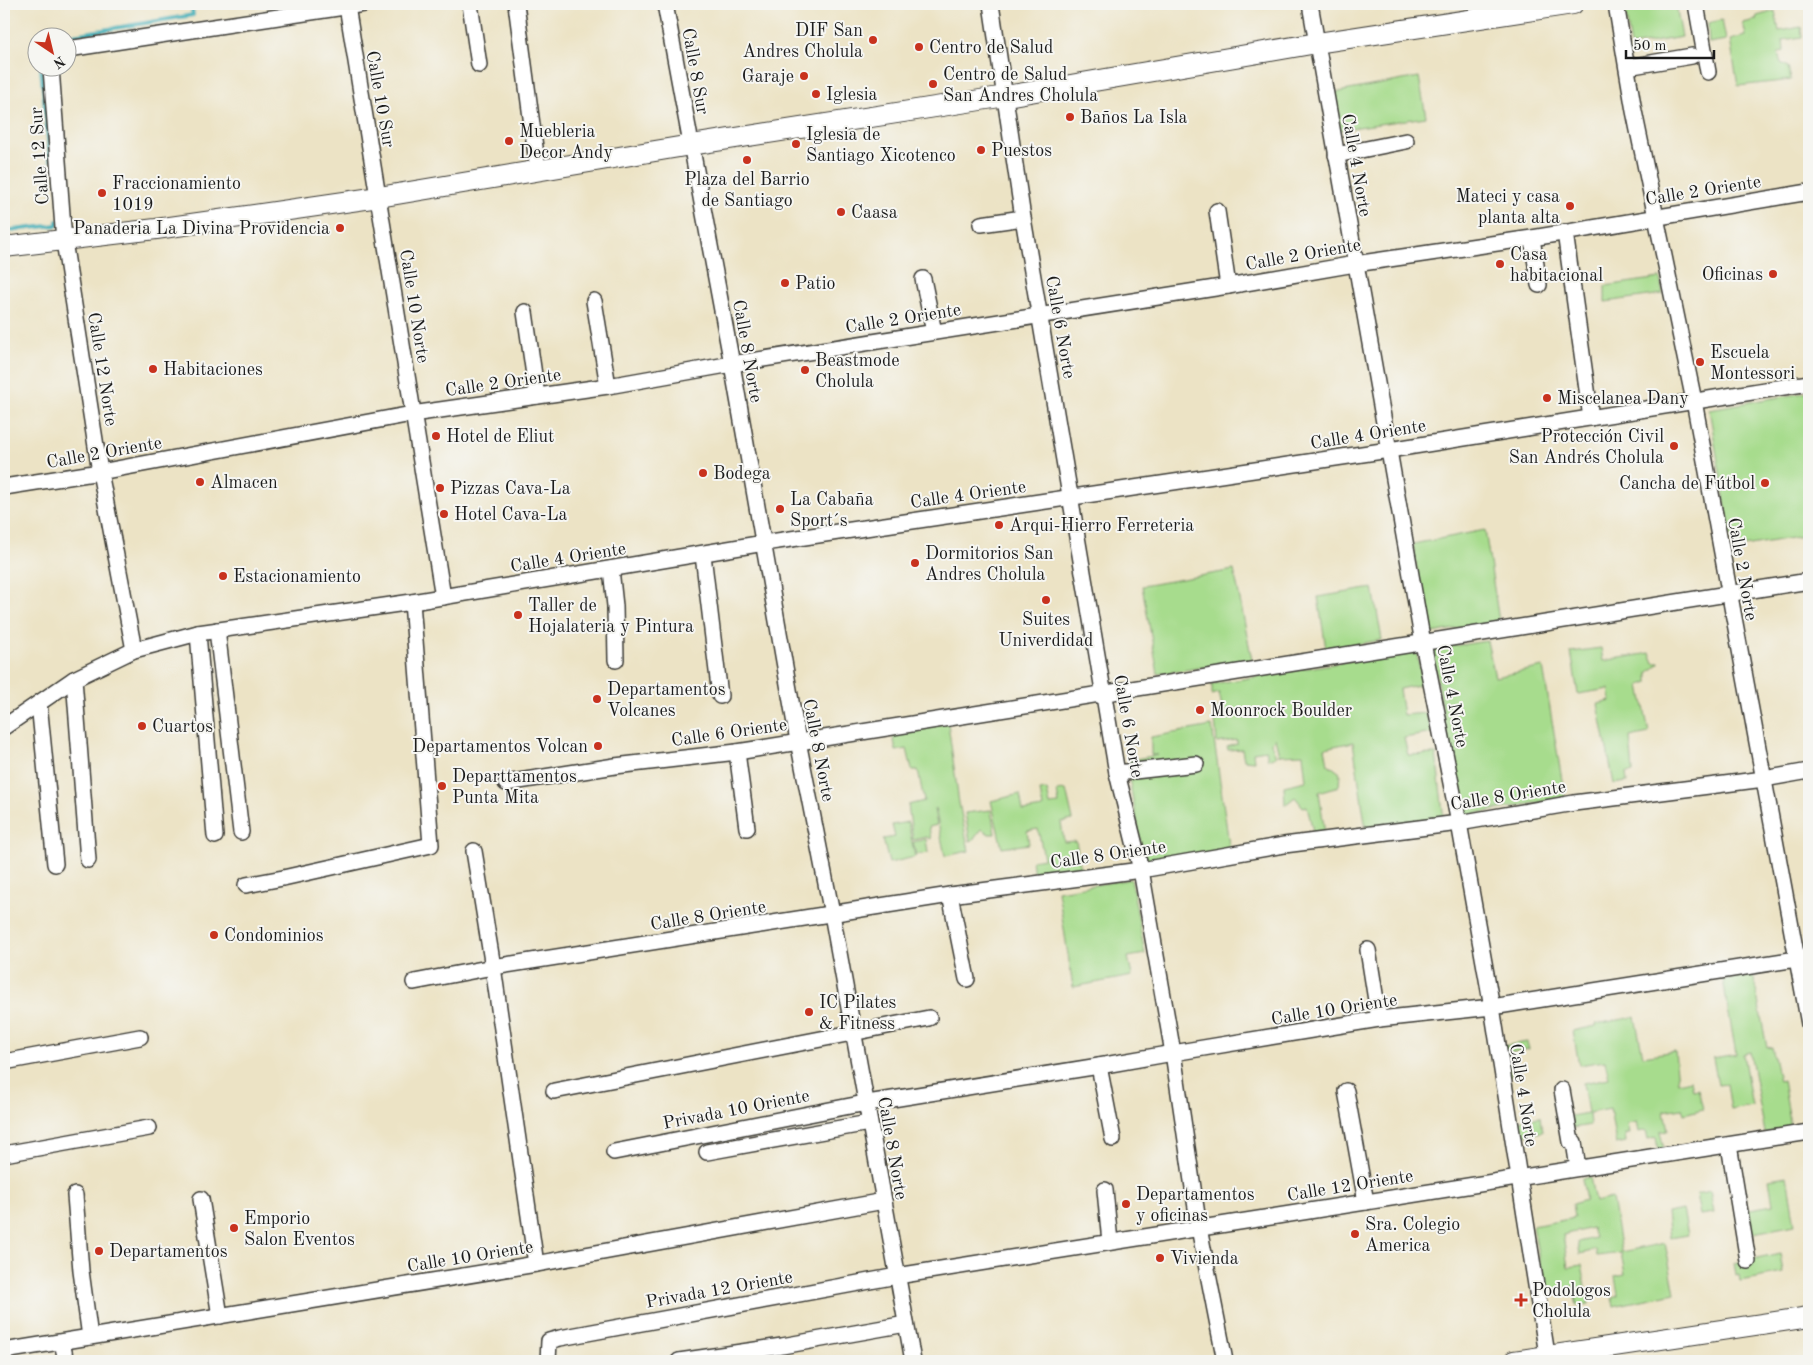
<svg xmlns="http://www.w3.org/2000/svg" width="1813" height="1365" viewBox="0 0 1813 1365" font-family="'Old Standard TT',serif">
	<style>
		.green { fill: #a7dc8d; stroke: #627c54 }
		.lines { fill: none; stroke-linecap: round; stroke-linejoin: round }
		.stream { stroke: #3bacb5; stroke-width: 4 }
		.minor-casing { stroke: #3b3a35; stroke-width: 18 }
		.major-casing { stroke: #3b3a35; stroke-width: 22 }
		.minor { stroke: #fff; stroke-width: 15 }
		.major { stroke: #fff; stroke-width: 20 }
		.poi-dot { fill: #c8321e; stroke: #f6f6f2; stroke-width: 2 }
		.labels { text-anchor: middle; stroke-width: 4; stroke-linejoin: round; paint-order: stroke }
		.poi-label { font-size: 18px; fill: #1c1c1c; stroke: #f6f6f2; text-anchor: start }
		.street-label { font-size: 18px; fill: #1c1c1c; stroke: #f6f6f2 }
	</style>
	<rect width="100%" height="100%" fill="#f6f6f2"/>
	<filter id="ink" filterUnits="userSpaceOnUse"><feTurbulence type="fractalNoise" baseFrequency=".02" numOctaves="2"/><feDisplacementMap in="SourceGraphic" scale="10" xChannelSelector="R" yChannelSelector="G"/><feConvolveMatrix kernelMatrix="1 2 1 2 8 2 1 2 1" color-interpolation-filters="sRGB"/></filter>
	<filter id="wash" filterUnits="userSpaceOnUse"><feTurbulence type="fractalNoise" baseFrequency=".0096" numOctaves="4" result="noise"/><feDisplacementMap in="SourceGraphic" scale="20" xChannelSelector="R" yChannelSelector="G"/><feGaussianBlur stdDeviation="1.12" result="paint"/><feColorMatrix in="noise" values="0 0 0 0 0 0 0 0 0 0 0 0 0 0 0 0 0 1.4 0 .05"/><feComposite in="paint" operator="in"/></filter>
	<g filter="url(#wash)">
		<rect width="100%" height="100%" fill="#ece3c5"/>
		<!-- green -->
		<g class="green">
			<path d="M1624 4H1665L1666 7 1676 5 1682 37 1631 46Z"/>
			<path d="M1775 11 1779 31 1801 27 1802 37 1783 40 1784 51 1778 54 1781 63 1788 67 1791 80 1738 86 1730 40 1746 36 1743 23 1756 20 1757 16Z"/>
			<path d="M1722 20 1726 40 1709 43 1708 23Z"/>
			<path d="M1419 77 1426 117 1338 130 1333 93Z"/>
			<path d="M1660 278 1663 294 1605 302V286Z"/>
			<path d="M1809 392V535L1733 548 1709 409Z"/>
			<path d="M1485 530 1499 621 1427 634 1413 544Z"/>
			<path d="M1234 570 1252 660 1158 674 1142 586Z"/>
			<path d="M1373 588 1382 640 1326 649 1318 597Z"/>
			<path d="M1487 641 1495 677 1543 667 1565 798 1461 816 1432 649Z"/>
			<path d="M1601 648 1603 661 1650 653 1654 663H1660L1648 673V683L1640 685 1649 733 1630 737 1633 772 1626 773 1627 782 1614 784 1598 704 1611 701 1609 689 1578 694 1571 652Z"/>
			<path d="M1416 650 1423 684 1399 689 1403 715 1426 713 1432 733 1404 738 1408 755 1436 754 1444 820 1366 830 1353 742 1325 748 1328 764 1340 773 1339 786 1319 792 1325 834 1314 836 1307 806 1303 807 1295 797 1285 805 1284 786 1306 781 1303 754 1279 755 1275 738 1271 743 1276 756 1268 759 1266 750 1253 752 1254 761 1244 760 1242 749 1228 750 1227 747 1237 744V740L1217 743 1214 709 1222 707 1219 693 1212 695V684Z"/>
			<path d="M948 723 959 803 969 851 945 856 935 808 934 809 937 825 929 827 931 839 926 837 913 840 908 805 924 801 918 770H912L907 749 896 751 892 729Z"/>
			<path d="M1212 726 1230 851 1148 865 1144 860 1130 784 1129 760 1158 755H1151V737Z"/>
			<path d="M1047 790 1050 805 1059 804 1057 791 1066 790 1073 820 1061 822 1064 842 1076 841 1081 870 1034 876 1032 860 1044 858 1038 829 1027 831 1029 844 1002 848 991 801 1020 794 1023 811 1043 808 1040 791Z"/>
			<path d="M991 810 995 834H989L982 829 973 840 970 841 965 813Z"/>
			<path d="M908 822 915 857 889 863 883 839 895 837 892 825Z"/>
			<path d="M926 839 928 853 916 855 913 842Z"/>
			<path d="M1131 879 1145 954 1128 957 1132 976 1073 987 1058 891Z"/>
			<path d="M1753 974 1767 1048 1772 1047 1779 1081 1783 1080 1791 1128 1765 1133 1750 1052 1743 1054 1752 1106 1731 1110 1727 1084 1718 1085 1713 1058 1736 1054 1723 980Z"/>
			<path d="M1635 1017 1643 1056 1675 1051 1678 1083 1691 1080 1693 1090 1698 1089 1703 1109 1684 1114 1682 1108 1664 1111 1668 1130 1660 1131 1664 1150 1658 1151 1656 1137 1648 1139 1646 1130 1639 1132 1637 1122 1627 1124 1629 1134H1625L1626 1142 1616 1144 1610 1109 1589 1113 1590 1125 1573 1128 1571 1116 1588 1113 1583 1083 1609 1078 1605 1061 1579 1065 1573 1031 1596 1026V1024Z"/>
			<path d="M1527 1042 1529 1049 1508 1053 1511 1075 1507 1076 1502 1046Z"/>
			<path d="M1540 1117 1542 1132 1517 1136 1514 1122Z"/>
			<path d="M1787 1176 1795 1225 1748 1234 1744 1210 1773 1205 1769 1179Z"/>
			<path d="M1590 1177 1595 1202 1612 1198 1621 1252 1665 1243 1675 1293 1614 1306 1612 1298 1618 1296 1615 1276 1625 1274 1621 1253 1597 1256 1596 1250 1580 1254 1578 1242 1595 1238 1592 1228 1563 1235 1568 1267 1582 1265 1589 1304 1577 1306 1573 1287 1545 1292 1533 1226 1574 1218 1572 1204 1586 1200 1582 1179Z"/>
			<path d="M1710 1191 1714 1213 1700 1215 1696 1194Z"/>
			<path d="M1683 1210 1688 1235 1670 1238 1667 1213Z"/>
			<path d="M1780 1253 1783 1273 1740 1281 1739 1275 1736 1276 1734 1263Z"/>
		</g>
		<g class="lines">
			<!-- stream -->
			<g class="stream">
				<path d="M55 38 193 15 191 4"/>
				<path d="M41 68 50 160"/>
				<path d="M4 231 57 225V221"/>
			</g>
		</g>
	</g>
	<g filter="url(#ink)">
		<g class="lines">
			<defs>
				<g id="minor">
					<path d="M470 4 479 65"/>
					<path d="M516 4 538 170"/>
					<path d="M665 4 732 364 798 741 832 914 913 1361"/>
					<path d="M991 4 1023 218 1117 773 1141 870 1173 1053 1199 1228 1225 1361"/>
					<path d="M1310 4 1423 643 1459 823 1492 1007 1548 1361"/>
					<path d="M1616 4 1634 111 1694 401 1809 1024"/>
					<path d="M1696 4 1708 72"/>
					<path d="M347 6C380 203 410 400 443 597"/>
					<path d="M68 49 364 4"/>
					<path d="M1627 67 1692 56"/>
					<path d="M51 68 64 241 100 472 134 650"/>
					<path d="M1336 155 1406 141"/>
					<path d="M1217 211 1228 286"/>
					<path d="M981 224 1023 218"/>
					<path d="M1565 232 1591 418"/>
					<path d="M1532 238 1539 285"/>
					<path d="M923 279 934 332"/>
					<path d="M594 301 608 386"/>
					<path d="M525 312 537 396"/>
					<path d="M4 487 100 472 412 414 608 386 732 364 1228 286 1355 264 1532 238 1809 192"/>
					<path d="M703 555 720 696"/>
					<path d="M611 569 615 606 616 660"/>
					<path d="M217 630 241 832"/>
					<path d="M198 633 215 836"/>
					<path d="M74 679 88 860"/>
					<path d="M39 703 55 864"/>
					<path d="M4 727 74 679 134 650 198 633 412 602 764 543 1389 450 1809 383"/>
					<path d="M737 752 747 828"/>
					<path d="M1117 773 1196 764"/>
					<path d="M506 783 615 766 737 752 1809 581"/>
					<path d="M474 851 493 967 536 1264"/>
					<path d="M246 885 283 878 431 845 412 602"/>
					<path d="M950 895 967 979"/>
					<path d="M1368 950 1379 1019"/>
					<path d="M414 982 493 967 950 895 1141 870 1284 845 1459 823 1574 803 1764 779 1809 771"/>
					<path d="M4 1062 140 1037"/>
					<path d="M1099 1066 1113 1139"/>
					<path d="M1562 1090 1571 1142H1574L1578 1168"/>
					<path d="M554 1091 929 1018"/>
					<path d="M1346 1091 1366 1202"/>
					<path d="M1729 1145 1748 1261"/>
					<path d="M614 1152 855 1105 1099 1066 1173 1053 1379 1019 1492 1007 1809 957"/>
					<path d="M707 1152 869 1123"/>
					<path d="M4 1154 149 1128"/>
					<path d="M1105 1190 1110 1242"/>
					<path d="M75 1195 81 1271 90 1337"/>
					<path d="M201 1199 220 1316"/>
					<path d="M62 1342 66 1361"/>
					<path d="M4 1351 536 1264 884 1201"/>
					<path d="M548 1361 549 1341 560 1338 897 1276 1809 1132"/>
					<path d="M679 1361 782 1346 906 1324"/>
				</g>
				<g id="major">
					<path d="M4 247 156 229 379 197 691 145 1006 96 1317 43 1573 4"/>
					<path d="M1514 1361 1809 1317"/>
				</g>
			</defs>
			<!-- minor casing -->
			<use href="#minor" class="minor-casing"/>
			<!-- major casing -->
			<use href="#major" class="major-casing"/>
			<!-- minor -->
			<use href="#minor" class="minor"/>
			<!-- major -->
			<use href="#major" class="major"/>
		</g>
	</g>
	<!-- markers -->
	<g class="poi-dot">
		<circle cx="873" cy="40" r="5"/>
		<circle cx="919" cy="47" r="5"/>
		<circle cx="804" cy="76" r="5"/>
		<circle cx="933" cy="84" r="5"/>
		<circle cx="816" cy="94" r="5"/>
		<circle cx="1070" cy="117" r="5"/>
		<circle cx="509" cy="141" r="5"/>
		<circle cx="796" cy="144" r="5"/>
		<circle cx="981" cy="150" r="5"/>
		<circle cx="747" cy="160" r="5"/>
		<circle cx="102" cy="193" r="5"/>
		<circle cx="1570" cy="206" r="5"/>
		<circle cx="841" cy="212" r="5"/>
		<circle cx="340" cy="228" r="5"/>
		<circle cx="1500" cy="264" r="5"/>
		<circle cx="1773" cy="274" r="5"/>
		<circle cx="785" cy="283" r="5"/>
		<circle cx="1700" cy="362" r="5"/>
		<circle cx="153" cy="369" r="5"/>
		<circle cx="805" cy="370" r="5"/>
		<circle cx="1547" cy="398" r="5"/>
		<circle cx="436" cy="436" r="5"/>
		<circle cx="1674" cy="446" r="5"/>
		<circle cx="703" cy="473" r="5"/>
		<circle cx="200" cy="482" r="5"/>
		<circle cx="1765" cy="483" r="5"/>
		<circle cx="440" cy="488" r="5"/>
		<circle cx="780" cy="509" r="5"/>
		<circle cx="444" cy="514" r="5"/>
		<circle cx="999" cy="525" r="5"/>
		<circle cx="915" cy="563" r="5"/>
		<circle cx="223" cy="576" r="5"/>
		<circle cx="1046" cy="600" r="5"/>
		<circle cx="518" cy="615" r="5"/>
		<circle cx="597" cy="699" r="5"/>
		<circle cx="1200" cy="710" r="5"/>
		<circle cx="142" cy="726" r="5"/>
		<circle cx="598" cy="746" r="5"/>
		<circle cx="442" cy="786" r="5"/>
		<circle cx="214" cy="935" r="5"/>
		<circle cx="809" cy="1012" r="5"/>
		<circle cx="1126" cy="1204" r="5"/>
		<circle cx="234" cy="1228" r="5"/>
		<circle cx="1355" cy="1234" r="5"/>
		<circle cx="99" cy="1251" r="5"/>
		<circle cx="1160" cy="1258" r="5"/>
		<path d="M1518.5 1292.5h5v5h5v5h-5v5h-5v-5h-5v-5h5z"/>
	</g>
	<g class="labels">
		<!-- poi labels -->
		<g class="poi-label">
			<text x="863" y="36" text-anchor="end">DIF San<tspan x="863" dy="21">Andres Cholula</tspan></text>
			<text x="929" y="53">Centro de Salud</text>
			<text x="943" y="80">Centro de Salud<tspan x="943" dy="21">San Andres Cholula</tspan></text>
			<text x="794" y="82" text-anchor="end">Garaje</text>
			<text x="826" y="100">Iglesia</text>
			<text x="1080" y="123">Baños La Isla</text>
			<text x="519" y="137">Muebleria<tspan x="519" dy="21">Decor Andy</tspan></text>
			<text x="806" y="140">Iglesia de<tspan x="806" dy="21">Santiago Xicotenco</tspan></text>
			<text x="991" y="156">Puestos</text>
			<text x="747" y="185" text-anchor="middle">Plaza del Barrio<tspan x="747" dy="21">de Santiago</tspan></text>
			<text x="112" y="189">Fraccionamiento<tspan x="112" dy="21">1019</tspan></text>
			<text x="1560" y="202" text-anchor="end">Mateci y casa<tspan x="1560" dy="21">planta alta</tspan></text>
			<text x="851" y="218">Caasa</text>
			<text x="330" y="234" text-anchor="end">Panaderia La Divina Providencia</text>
			<text x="1510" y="260">Casa<tspan x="1510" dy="21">habitacional</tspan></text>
			<text x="1763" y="280" text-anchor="end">Oficinas</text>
			<text x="795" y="289">Patio</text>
			<text x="1710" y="358">Escuela<tspan x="1710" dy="21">Montessori</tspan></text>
			<text x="815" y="366">Beastmode<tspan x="815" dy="21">Cholula</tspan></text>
			<text x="163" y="375">Habitaciones</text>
			<text x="1557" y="404">Miscelanea Dany</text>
			<text x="446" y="442">Hotel de Eliut</text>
			<text x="1664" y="442" text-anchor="end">Protección Civil<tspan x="1664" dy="21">San Andrés Cholula</tspan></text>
			<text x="713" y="479">Bodega</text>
			<text x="210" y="488">Almacen</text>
			<text x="1755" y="489" text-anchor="end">Cancha de Fútbol</text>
			<text x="450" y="494">Pizzas Cava-La</text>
			<text x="790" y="505">La Cabaña<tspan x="790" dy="21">Sport´s</tspan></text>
			<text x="454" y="520">Hotel Cava-La</text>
			<text x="1009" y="531">Arqui-Hierro Ferreteria</text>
			<text x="925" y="559">Dormitorios San<tspan x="925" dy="21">Andres Cholula</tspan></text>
			<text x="233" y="582">Estacionamiento</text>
			<text x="528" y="611">Taller de<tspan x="528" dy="21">Hojalateria y Pintura</tspan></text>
			<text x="1046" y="625" text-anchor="middle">Suites<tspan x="1046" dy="21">Univerdidad</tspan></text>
			<text x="607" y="695">Departamentos<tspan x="607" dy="21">Volcanes</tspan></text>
			<text x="1210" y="716">Moonrock Boulder</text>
			<text x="152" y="732">Cuartos</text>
			<text x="588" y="752" text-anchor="end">Departamentos Volcan</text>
			<text x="452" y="782">Departtamentos<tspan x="452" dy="21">Punta Mita</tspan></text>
			<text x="224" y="941">Condominios</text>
			<text x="819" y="1008">IC Pilates<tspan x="819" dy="21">&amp; Fitness</tspan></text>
			<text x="1136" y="1200">Departamentos<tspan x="1136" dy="21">y oficinas</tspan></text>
			<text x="244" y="1224">Emporio<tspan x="244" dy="21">Salon Eventos</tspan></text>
			<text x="1365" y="1230">Sra. Colegio<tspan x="1365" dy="21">America</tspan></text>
			<text x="109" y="1257">Departamentos</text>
			<text x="1170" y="1264">Vivienda</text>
			<text x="1532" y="1296">Podologos<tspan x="1532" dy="21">Cholula</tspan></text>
		</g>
		<!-- street labels -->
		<g class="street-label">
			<text transform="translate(696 71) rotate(80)" y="6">Calle 8 Sur</text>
			<text transform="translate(381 99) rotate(80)" y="6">Calle 10 Sur</text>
			<text transform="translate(39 156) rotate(-94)" y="6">Calle 12 Sur</text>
			<text transform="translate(1357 165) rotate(80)" y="6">Calle 4 Norte</text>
			<text transform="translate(1703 190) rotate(-9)" y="6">Calle 2 Oriente</text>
			<text transform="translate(1303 254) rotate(-10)" y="6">Calle 2 Oriente</text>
			<text transform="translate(415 306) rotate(81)" y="6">Calle 10 Norte</text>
			<text transform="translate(903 318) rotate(-9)" y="6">Calle 2 Oriente</text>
			<text transform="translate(1061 327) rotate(80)" y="6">Calle 6 Norte</text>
			<text transform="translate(748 351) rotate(80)" y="6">Calle 8 Norte</text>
			<text transform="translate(103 369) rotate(81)" y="6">Calle 12 Norte</text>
			<text transform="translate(503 382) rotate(-8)" y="6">Calle 2 Oriente</text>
			<text transform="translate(1368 434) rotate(-9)" y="6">Calle 4 Oriente</text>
			<text transform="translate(104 452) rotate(-10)" y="6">Calle 2 Oriente</text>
			<text transform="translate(968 494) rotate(-8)" y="6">Calle 4 Oriente</text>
			<text transform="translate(568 557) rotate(-9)" y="6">Calle 4 Oriente</text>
			<text transform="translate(1743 569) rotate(80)" y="6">Calle 2 Norte</text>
			<text transform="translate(1453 696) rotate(79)" y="6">Calle 4 Norte</text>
			<text transform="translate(1129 726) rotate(80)" y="6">Calle 6 Norte</text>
			<text transform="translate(729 732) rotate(-8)" y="6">Calle 6 Oriente</text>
			<text transform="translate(819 750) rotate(79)" y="6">Calle 8 Norte</text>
			<text transform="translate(1508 795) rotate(-9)" y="6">Calle 8 Oriente</text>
			<text transform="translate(1108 854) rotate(-8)" y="6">Calle 8 Oriente</text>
			<text transform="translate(708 915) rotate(-9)" y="6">Calle 8 Oriente</text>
			<text transform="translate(1334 1009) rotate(-9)" y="6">Calle 10 Oriente</text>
			<text transform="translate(1524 1095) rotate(81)" y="6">Calle 4 Norte</text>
			<text transform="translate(736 1109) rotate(-11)" y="6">Privada 10 Oriente</text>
			<text transform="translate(893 1148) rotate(80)" y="6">Calle 8 Norte</text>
			<text transform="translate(1350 1185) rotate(-9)" y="6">Calle 12 Oriente</text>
			<text transform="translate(470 1256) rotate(-9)" y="6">Calle 10 Oriente</text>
			<text transform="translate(719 1289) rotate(-10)" y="6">Privada 12 Oriente</text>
		</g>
	</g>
	<!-- margin -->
	<rect width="1813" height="1365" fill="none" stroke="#f6f6f2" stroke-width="20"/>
	<!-- north arrow -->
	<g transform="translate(52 52) rotate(145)"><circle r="24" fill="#f6f6f2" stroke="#9f9f9c"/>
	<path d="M0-4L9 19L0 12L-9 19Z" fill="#c8321e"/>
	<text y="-8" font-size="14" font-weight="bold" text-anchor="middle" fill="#1c1c1c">N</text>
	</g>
	<!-- scale -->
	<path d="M1626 50v8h88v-8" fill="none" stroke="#1c1c1c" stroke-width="2.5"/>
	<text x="1633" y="50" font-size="15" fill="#1c1c1c" stroke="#f6f6f2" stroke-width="4" paint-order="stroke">50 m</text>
</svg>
